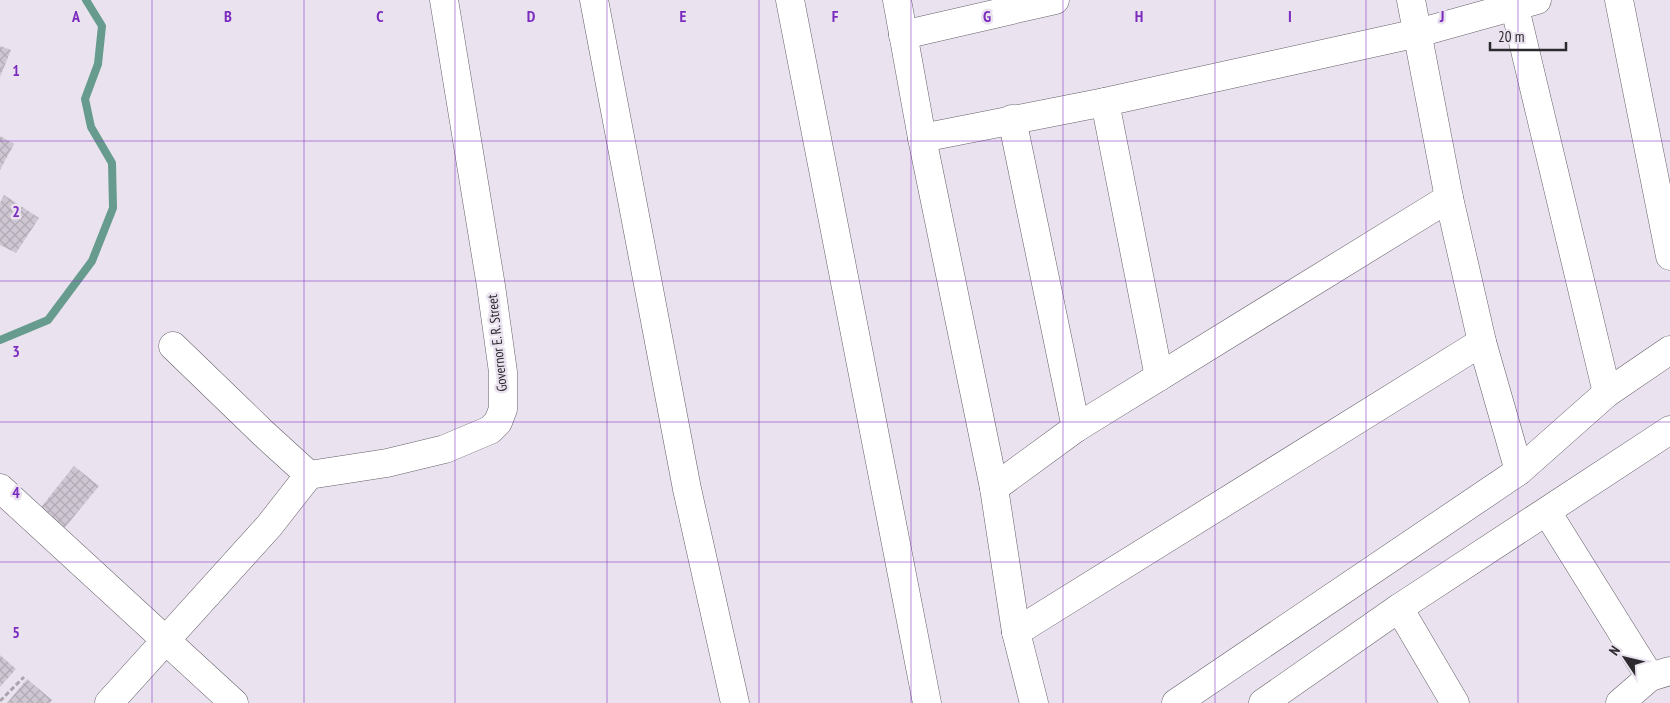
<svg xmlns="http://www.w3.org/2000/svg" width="1670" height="703" viewBox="0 0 1670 703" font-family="'PT Sans Narrow',sans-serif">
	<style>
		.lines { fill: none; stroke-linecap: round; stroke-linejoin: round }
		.stream { stroke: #669b8e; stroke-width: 8 }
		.building { fill: url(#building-cross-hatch) }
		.minor-casing { stroke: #655f69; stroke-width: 29 }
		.path { stroke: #aba5af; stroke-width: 3; stroke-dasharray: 5 2.5; stroke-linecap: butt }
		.minor { stroke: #fff; stroke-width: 28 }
		.grid { fill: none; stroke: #7b2cbf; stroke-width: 1; stroke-opacity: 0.55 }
		.labels { text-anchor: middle; stroke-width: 5; stroke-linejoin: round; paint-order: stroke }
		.street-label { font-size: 14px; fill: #2d2a2f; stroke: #eae3ef }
		.grid-label { font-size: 16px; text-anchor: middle; font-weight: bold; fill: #7b2cbf; stroke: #eae3ef; stroke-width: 5; stroke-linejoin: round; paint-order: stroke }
	</style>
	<defs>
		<pattern id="building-cross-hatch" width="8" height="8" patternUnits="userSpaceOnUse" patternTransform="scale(1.25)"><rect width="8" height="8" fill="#cec7d3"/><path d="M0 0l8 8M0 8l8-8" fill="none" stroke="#b1abb5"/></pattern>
	</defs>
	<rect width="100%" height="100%" fill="#eae3ef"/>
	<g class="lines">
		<!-- stream -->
		<path class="stream" d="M0 340 48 320 92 261 113 208 112 163 91 127 85 99 98 64 102 26 86 0"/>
	</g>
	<!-- building -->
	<g class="building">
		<path d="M0 46 11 50 0 77Z"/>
		<path d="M0 136 14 144 0 170Z"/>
		<path d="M4 195 39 218 16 253 0 245V203Z"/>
		<path d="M74 466 99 486 62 531 38 511Z"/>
		<path d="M0 655 16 669 0 687Z"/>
		<path d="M27 679 52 700 50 703H7Z"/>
	</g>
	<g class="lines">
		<defs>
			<g id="minor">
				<path d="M594 0 687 489 735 703"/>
				<path d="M790 0 927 703"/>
				<path d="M897 0 922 138 994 488 1016 632 1034 703"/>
				<path d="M1411 0 1449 198 1482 342 1519 471"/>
				<path d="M1513 0 1607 393"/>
				<path d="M1619 0 1670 256"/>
				<path d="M903 35 1055 0"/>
				<path d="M1105 102 1159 377"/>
				<path d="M1012 119 1076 428"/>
				<path d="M922 138 1105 102 1418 33 1537 0"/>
				<path d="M173 346 263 433 309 475"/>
				<path d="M0 488 234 703"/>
				<path d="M994 488 1076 428 1449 198"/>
				<path d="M1547 512 1650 677"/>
				<path d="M1399 608 1455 703"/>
				<path d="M1016 632 1482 342"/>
				<path d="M109 703 269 526 309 475 387 463 445 449 490 430 498 422 503 409V372L491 286 444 0"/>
				<path d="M1176 703 1519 471 1607 393 1670 350"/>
				<path d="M1263 703 1399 608 1670 430"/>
				<path d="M1620 703 1650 677 1670 671"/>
			</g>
		</defs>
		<!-- minor casing -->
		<use href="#minor" class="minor-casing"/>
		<!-- path -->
		<path class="path" d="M0 701 24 677"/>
		<!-- minor -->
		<use href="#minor" class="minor"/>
	</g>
	<!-- grid -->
	<path class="grid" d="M152 0V703M304 0V703M455 0V703M607 0V703M759 0V703M911 0V703M1063 0V703M1215 0V703M1366 0V703M1518 0V703M0 141H1670M0 281H1670M0 422H1670M0 562H1670"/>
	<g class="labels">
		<!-- street labels -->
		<g class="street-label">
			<text transform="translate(497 343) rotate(-96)" y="5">Governor E. R. Street</text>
		</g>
	</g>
	<g class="grid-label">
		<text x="76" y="22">A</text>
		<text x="228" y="22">B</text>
		<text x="380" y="22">C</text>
		<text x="531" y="22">D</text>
		<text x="683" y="22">E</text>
		<text x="835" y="22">F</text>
		<text x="987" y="22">G</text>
		<text x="1139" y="22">H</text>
		<text x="1290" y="22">I</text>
		<text x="1442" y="22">J</text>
		<text x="16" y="76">1</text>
		<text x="16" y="217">2</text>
		<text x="16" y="357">3</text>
		<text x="16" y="498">4</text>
		<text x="16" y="638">5</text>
	</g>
	<!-- north arrow -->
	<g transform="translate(1625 658) rotate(305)" stroke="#eae3ef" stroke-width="4" paint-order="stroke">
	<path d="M0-4L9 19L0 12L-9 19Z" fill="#2d2a2f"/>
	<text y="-8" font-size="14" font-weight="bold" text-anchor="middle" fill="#2d2a2f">N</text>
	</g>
	<!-- scale -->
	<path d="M1490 42v8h76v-8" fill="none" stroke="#2d2a2f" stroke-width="2.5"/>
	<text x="1498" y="42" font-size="15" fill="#2d2a2f" stroke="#eae3ef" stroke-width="4" paint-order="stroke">20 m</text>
</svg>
